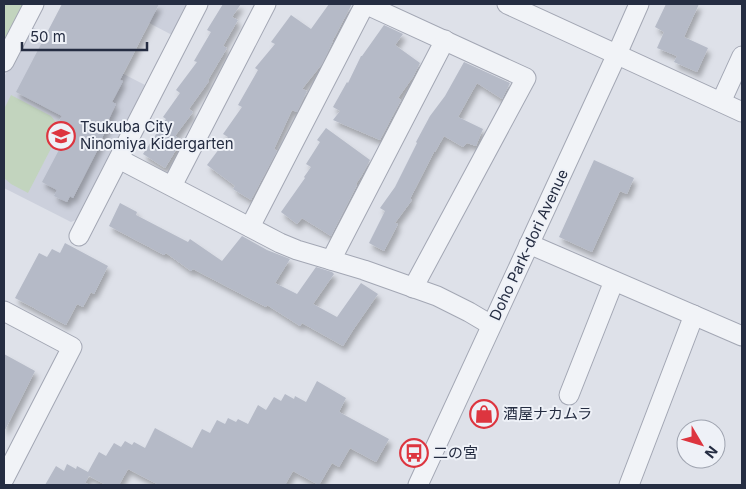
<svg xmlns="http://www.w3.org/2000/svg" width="746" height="489" viewBox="0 0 746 489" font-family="Inter,'Noto Sans JP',sans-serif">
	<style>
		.built { fill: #ccd0dc }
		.green { fill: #c2d4be }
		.building { fill: #b5bac7; filter: url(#shadow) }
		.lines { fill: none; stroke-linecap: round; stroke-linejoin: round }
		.minor-casing { stroke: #a3a7b4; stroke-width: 21 }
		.minor { stroke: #f1f3f7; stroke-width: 19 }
		.labels { text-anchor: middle; stroke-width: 4; stroke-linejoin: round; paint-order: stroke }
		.poi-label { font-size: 15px; fill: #252d42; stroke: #eef1f7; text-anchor: start }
		.street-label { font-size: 15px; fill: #252d42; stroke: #eef1f7 }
	</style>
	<defs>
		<filter id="shadow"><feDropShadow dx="3" dy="5.5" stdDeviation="2.5" flood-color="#0004"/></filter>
	</defs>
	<rect width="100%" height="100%" fill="#dee1e9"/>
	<!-- built -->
	<g class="built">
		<path d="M113 4H188L172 35Z"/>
		<path d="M30 26 145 85 76 220 71 222 4 188V77Z"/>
	</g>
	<!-- green -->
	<g class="green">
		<path d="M4 4H29L4 53Z"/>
		<path d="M11 95 51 116 61 129 28 193 11 184 4 178V109Z"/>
	</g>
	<!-- building -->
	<g class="building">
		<path d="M62 4H159L120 80 123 81 112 102 116 104 107 123 109 124 101 140 102 141 73 198 70 196 67 202 54 196 57 190 42 182 70 129 58 123 62 116 16 92Z"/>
		<path d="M223 4H241L232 17 238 20 223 46 227 48 208 80 209 81 189 109 193 112 175 136 182 140 165 168 143 154 166 119 163 117 180 93 176 90 197 62 194 61 211 32 207 30Z"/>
		<path d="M329 4H352L333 40V41L322 64 302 89 307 91 297 112 292 110 274 149 277 151 251 200 233 189 235 186 207 165 228 137 223 134 242 107 238 105 258 70 255 68 275 44 271 42 291 15 311 29Z"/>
		<path d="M666 4H699L684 37 708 48 697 72 674 62 677 56 657 48 664 32 655 27Z"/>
		<path d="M384 25 403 34 395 45 420 63 413 77 398 98 401 100 380 140 333 120 340 111 333 107 347 82 348 83 361 56H362Z"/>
		<path d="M464 62 510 83 502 99 477 83 458 117 483 129 476 146 467 143 463 147 444 136 435 152H434L410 199 412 200 395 223 398 224 384 251 369 243 385 211 380 208 395 187 417 143 416 142 430 116 445 96Z"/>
		<path d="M326 128 370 160 362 175 356 184 357 185 331 236 302 218 297 224 281 212 305 178 304 177 311 167 306 164 320 142 317 140Z"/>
		<path d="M594 160 634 178 627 194 620 191 592 252 559 237Z"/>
		<path d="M120 203 137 212 136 215 188 242 190 239 222 261 242 236 267 250 290 259 275 283 297 294 316 267 332 272 334 274 313 304 337 317 361 283 378 294 353 330 343 346 302 323 300 326 267 305 266 307 193 269 191 271 166 253 164 255 109 226Z"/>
		<path d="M65 243 108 266 94 294 91 292 83 307 77 304 66 325 15 298 39 253 47 257 52 249 60 253Z"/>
		<path d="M4 354 35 371 4 432Z"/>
		<path d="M317 381 346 398 339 412 389 439 376 462 350 448 339 467 332 463 319 485 293 471 285 485H159L128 469 119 485H106L89 476 85 483 90 485H45L56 466 64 471 67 464 76 469 77 466 88 472 99 452 106 456 114 443 121 447 125 441 132 445 134 442 145 448 155 428 192 448 202 429 210 433 217 420 225 424 228 418 236 422 238 419 248 424 258 405 266 410 274 397 281 401 285 394 294 399 295 396 306 402Z"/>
	</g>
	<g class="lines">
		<defs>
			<g id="minor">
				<path d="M365 4 526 78 413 288"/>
				<path d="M507 4 742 112"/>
				<path d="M4 62 34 4"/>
				<path d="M721 102 742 56"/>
				<path d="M119 159 280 243 297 250 364 270 437 296 469 312 491 325"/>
				<path d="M172 186 266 4"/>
				<path d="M250 227 365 4"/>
				<path d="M79 236 198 4"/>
				<path d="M529 244 742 336"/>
				<path d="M331 260 445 40"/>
				<path d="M4 311 72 347 4 479"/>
				<path d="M569 395 614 281"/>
				<path d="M418 485 617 54 639 4"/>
				<path d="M629 485 694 315"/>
			</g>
		</defs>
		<!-- minor casing -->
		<use href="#minor" class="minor-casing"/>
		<!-- minor -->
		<use href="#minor" class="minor"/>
	</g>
	<!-- icons -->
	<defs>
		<symbol id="school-ring" viewBox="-11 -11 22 22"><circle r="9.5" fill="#eef1f7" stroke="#dd353f" stroke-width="1.5"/><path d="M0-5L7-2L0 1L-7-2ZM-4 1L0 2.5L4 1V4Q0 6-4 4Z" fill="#dd353f"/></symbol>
		<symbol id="shop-ring" viewBox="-11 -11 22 22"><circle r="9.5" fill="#eef1f7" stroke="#dd353f" stroke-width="1.5"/><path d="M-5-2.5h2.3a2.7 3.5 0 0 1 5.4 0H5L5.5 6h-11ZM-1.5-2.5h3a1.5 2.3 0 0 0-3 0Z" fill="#dd353f"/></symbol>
		<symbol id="bus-ring" viewBox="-11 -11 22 22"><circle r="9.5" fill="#eef1f7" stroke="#dd353f" stroke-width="1.5"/><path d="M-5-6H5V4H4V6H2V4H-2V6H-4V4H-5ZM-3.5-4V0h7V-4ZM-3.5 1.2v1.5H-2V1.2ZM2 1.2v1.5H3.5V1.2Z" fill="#dd353f"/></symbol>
	</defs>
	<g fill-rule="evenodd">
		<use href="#school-ring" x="45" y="120" width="32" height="32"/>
		<use href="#shop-ring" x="468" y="398" width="32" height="32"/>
		<use href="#bus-ring" x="398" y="437" width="32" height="32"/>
	</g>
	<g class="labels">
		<!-- poi labels -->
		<g class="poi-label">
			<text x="80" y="132">Tsukuba City<tspan x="80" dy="17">Ninomiya Kidergarten</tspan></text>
			<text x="503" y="419">酒屋ナカムラ</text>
			<text x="433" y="458">二の宮</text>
		</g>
		<!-- street labels -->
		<g class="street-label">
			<text transform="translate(529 245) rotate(-65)" y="5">Doho Park-dori Avenue</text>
		</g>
	</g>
	<!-- border -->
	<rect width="746" height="489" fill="none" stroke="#252d42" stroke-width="10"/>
	<!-- north arrow -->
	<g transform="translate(701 444) rotate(128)"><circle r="24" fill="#eef1f7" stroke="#9ea3af"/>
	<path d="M0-4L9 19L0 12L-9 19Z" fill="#dd353f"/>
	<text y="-8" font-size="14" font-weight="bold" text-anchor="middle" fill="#252d42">N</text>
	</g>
	<!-- scale -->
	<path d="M22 42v8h125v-8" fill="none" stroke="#252d42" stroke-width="2.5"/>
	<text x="30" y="42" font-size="15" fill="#252d42" stroke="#eef1f7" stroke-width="4" paint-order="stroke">50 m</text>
</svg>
